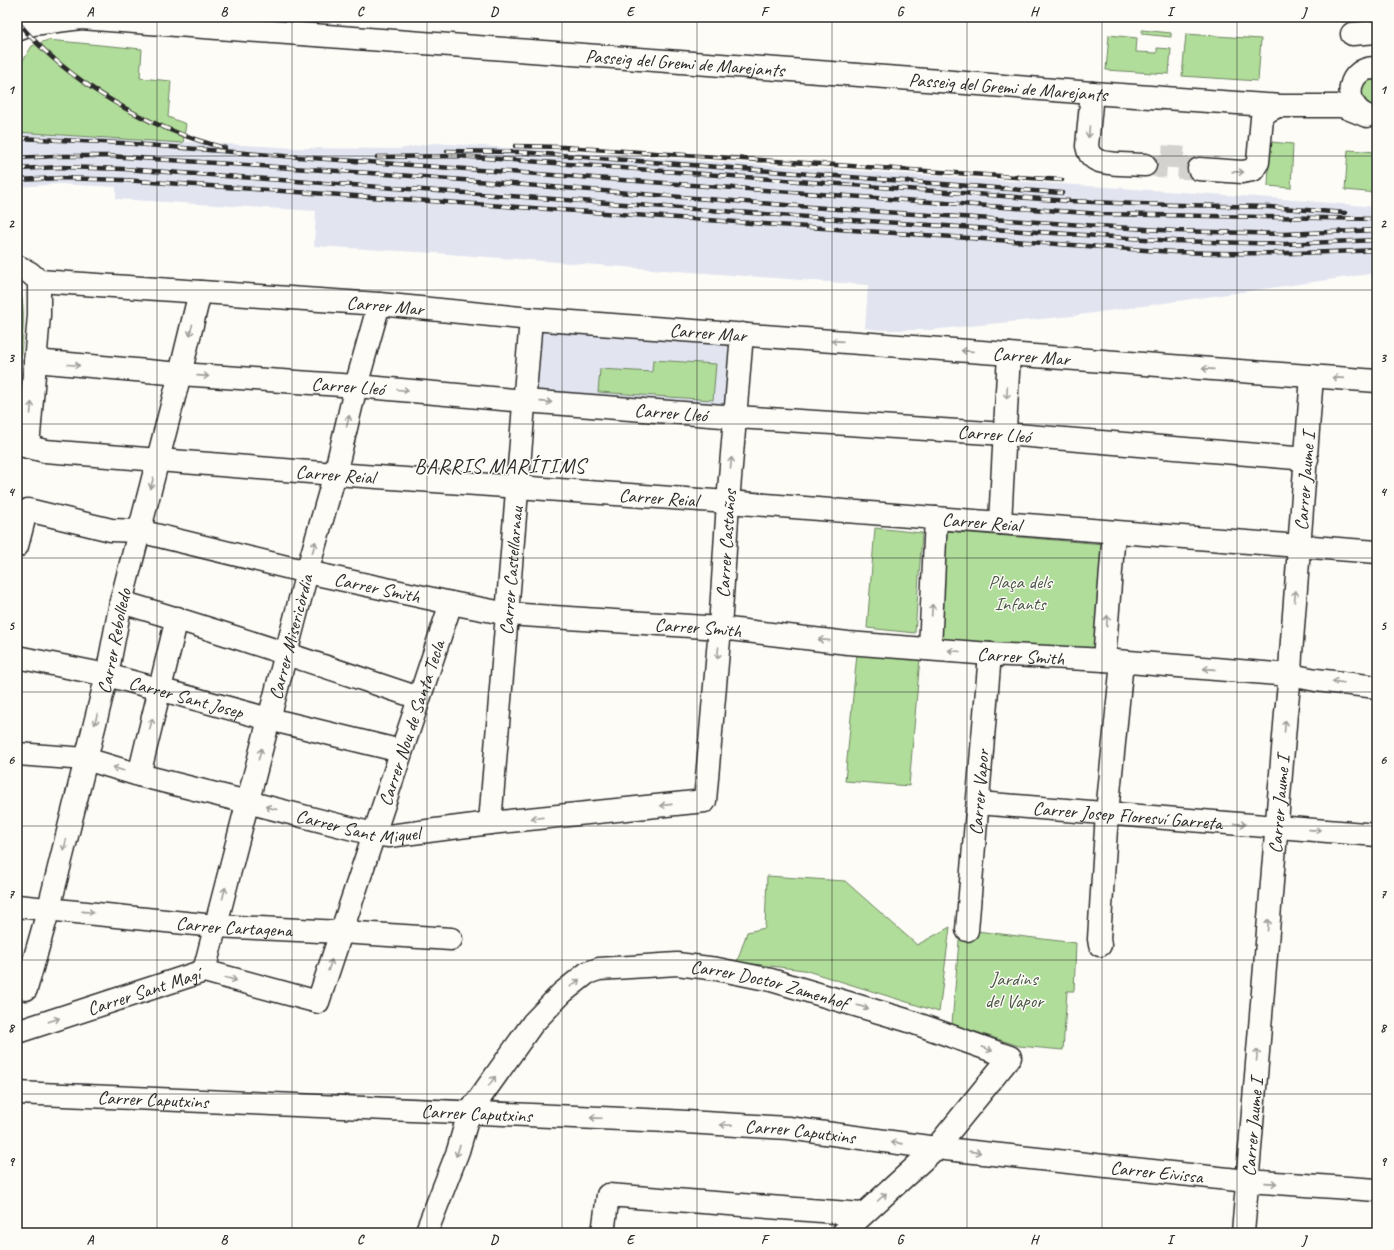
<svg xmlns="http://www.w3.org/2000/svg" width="1394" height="1250" viewBox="0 0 1394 1250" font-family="Caveat,sans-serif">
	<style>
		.built { fill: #e2e5f0 }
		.green { fill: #b1dd9a; stroke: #6e8462 }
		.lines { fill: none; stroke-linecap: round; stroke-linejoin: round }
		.minor-tunnel { stroke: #d3d2ce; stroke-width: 22; stroke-dasharray: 22 11; stroke-linecap: butt }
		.minor-casing { stroke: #2b2b2b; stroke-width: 25 }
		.minor { stroke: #fdfcf7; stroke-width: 22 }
		.rail-casing { stroke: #2b2b2b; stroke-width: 4.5 }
		.rail { stroke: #fdfcf7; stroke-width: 3; stroke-dasharray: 9; stroke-linecap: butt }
		.oneway { stroke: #9e9e9b }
		.grid { fill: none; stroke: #2b2b2b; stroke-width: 1; stroke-opacity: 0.55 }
		.labels { text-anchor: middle; stroke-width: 3; stroke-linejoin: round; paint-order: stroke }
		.street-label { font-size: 19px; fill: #2b2b2b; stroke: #fdfcf7 }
		.park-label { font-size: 19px; fill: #4c5847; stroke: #fdfcf7 }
		.quarter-label { font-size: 21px; letter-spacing: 1px; fill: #2b2b2b; stroke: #fdfcf7 }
		.neatline { fill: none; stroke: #2b2b2b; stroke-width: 1.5 }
		.grid-label { font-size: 13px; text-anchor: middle; font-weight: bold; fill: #2b2b2b }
	</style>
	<rect width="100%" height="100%" fill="#fdfcf7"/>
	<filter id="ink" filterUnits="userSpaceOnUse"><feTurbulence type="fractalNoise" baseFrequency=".025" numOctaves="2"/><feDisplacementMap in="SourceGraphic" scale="8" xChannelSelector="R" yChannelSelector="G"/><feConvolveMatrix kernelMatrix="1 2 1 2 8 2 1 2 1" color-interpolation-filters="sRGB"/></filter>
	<g filter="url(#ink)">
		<!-- built -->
		<g class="built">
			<path d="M17 132 297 148 399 149 434 143 1272 198 1377 207V273L1072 316 930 330H879L865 328 868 285 434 253 314 246 316 211 116 199V187L59 184 17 187Z"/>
			<path d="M539 326 731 340 726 407 534 392Z"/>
		</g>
		<!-- green -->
		<g class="green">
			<path d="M1142 30 1171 33V37L1142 34Z"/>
			<path d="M1186 34 1261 39 1258 81 1182 76Z"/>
			<path d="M1109 35 1137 38 1136 52 1157 53V48L1171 49 1169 74 1106 70Z"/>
			<path d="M48 40 142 49 140 78 171 81 168 117 186 124 183 143 17 132V70L32 46Z"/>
			<path d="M1377 75V111L1367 109 1358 88 1361 82Z"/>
			<path d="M1270 142 1293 144 1291 188 1268 186Z"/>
			<path d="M1348 150 1377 152V193L1345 190Z"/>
			<path d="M17 283C30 308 20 356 17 383Z"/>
			<path d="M653 360 716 364 713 400 598 392 600 369 652 372Z"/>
			<path d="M875 528 922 533 915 633 867 628Z"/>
			<path d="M947 531 1103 544 1094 653 938 640Z"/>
			<path d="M857 653 920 658 909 786 845 781Z"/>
			<path d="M767 876 845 881 917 945 950 927 939 1012 804 970 737 962 747 932 765 928Z"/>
			<path d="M960 929 1076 943 1074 991H1067L1063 1050 1019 1046 952 1024Z"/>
		</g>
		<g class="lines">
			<!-- minor-tunnel -->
			<g class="minor-tunnel">
				<path d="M1145 165 1199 169"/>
				<path d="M1172 168 1174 141"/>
			</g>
			<defs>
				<g id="minor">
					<path id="s1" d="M17 30 33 24 81 18 940 81 1092 93 1281 106H1342L1367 116"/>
					<path d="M1352 34 1377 32"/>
					<path d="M1092 93 1087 146C1088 152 1090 156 1095 159 1103 165 1133 164 1145 165"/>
					<path d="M1365 115C1341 102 1348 66 1377 68"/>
					<path d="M1199 169 1242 172 1253 170 1258 162 1262 118 1264 113 1278 106"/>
					<path d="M17 266 30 273 39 281V315L28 447"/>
					<path id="s2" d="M39 281 379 304 531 319 1377 381"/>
					<path id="s3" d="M35 361 180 374 356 386 525 401 736 417 1005 434 1307 459"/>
					<path id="s4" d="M17 444 45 451 335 474 728 502 1377 552"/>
					<path d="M1000 523 1009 354"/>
					<path id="s5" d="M17 546 24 519 28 510 111 530 139 531 307 572 451 603 508 614 720 628 848 643 990 654 1104 660 1290 675 1316 680 1377 687"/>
					<path d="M121 602C221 631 320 665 419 698"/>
					<path d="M930 649 936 518"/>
					<path id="s6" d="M17 657 107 675 269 719 401 751"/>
					<path d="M1104 660 1114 532"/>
					<path id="s7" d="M17 754 86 759 139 775 247 802 373 834 389 836 490 823 705 801 720 628 728 502 742 334"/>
					<path d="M139 775 177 618"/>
					<path id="s8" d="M978 803 1377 835"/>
					<path id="s9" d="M490 823 531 319"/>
					<path id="s10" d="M17 906 215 926 341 932 451 939"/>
					<path id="s11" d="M967 930 990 654"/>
					<path d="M1100 945 1099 939 1107 813 1122 662"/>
					<path id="s12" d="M204 971 307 572 335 474 356 386 379 304"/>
					<path id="s13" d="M26 989 49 908 107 675 121 602 180 374 200 292"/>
					<path id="s14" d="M17 1032 204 971 318 1002 451 603"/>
					<path id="s15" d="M17 1093 669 1121 788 1128 936 1148 1247 1181 1377 1190"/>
					<path id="s16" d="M426 1233 458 1151 469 1113 533 1023 562 993 587 973 599 969 677 964 717 969 771 980 906 1020 1010 1057 936 1148 843 1233"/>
					<path d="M603 1233 608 1195 862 1214"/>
					<path id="s17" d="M1243 1233 1286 713 1290 675 1291 654 1312 376"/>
				</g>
			</defs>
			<!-- minor casing -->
			<use href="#minor" class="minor-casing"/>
			<!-- minor -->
			<use href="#minor" class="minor"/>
			<defs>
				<g id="rail">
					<path d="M17 21C67 82 149 129 225 148"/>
					<path d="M17 138 122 143 270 155 1101 214 1377 219"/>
					<path d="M515 146 563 147 1062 180"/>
					<path d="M447 151 519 152 1062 193"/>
					<path d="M377 157 458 156 1070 201 1137 204 1269 207 1345 213"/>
					<path d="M17 158 55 156H108L385 174 837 209 1176 231 1284 234 1377 230"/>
					<path d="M17 169 61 167 124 169 837 219 1175 241 1284 244 1377 240"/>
					<path d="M17 180 61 178 123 180 1174 252C1242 254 1309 254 1377 250"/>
				</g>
			</defs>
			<!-- rail casing -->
			<use href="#rail" class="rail-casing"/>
			<!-- rail -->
			<use href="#rail" class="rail"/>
		</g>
		<!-- one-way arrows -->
		<defs><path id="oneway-shaft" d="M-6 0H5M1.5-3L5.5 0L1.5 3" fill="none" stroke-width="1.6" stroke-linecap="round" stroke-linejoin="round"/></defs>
		<g class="oneway">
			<use href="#oneway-shaft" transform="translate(1089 132) rotate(95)"/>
			<use href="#oneway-shaft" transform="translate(1238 172) rotate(2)"/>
			<use href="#oneway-shaft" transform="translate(191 330) rotate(104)"/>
			<use href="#oneway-shaft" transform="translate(837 341) rotate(-176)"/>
			<use href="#oneway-shaft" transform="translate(967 351) rotate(-176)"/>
			<use href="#oneway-shaft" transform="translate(74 365) rotate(5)"/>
			<use href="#oneway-shaft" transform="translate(1208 369) rotate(-176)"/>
			<use href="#oneway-shaft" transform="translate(203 376) rotate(4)"/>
			<use href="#oneway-shaft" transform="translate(1338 378) rotate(-176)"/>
			<use href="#oneway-shaft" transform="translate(403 390) rotate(5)"/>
			<use href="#oneway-shaft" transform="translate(1007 393) rotate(93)"/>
			<use href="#oneway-shaft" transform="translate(546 402) rotate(4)"/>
			<use href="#oneway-shaft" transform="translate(31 408) rotate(-85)"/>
			<use href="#oneway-shaft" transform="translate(348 421) rotate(-76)"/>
			<use href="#oneway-shaft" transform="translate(731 463) rotate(-85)"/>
			<use href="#oneway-shaft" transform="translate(152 483) rotate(105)"/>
			<use href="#oneway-shaft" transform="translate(314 547) rotate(-74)"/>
			<use href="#oneway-shaft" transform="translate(1295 596) rotate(-85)"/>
			<use href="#oneway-shaft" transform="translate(932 610) rotate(-87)"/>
			<use href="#oneway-shaft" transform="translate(1107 621) rotate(-86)"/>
			<use href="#oneway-shaft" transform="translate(824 640) rotate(-174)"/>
			<use href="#oneway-shaft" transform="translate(954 651) rotate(-175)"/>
			<use href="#oneway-shaft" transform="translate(718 653) rotate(95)"/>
			<use href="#oneway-shaft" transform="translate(1209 669) rotate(-176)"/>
			<use href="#oneway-shaft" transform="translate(1338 682) rotate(-173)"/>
			<use href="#oneway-shaft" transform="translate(96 719) rotate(104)"/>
			<use href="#oneway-shaft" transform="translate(151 724) rotate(-76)"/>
			<use href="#oneway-shaft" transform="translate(1285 726) rotate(-85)"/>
			<use href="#oneway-shaft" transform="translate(260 754) rotate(-75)"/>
			<use href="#oneway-shaft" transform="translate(118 769) rotate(-163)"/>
			<use href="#oneway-shaft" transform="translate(666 805) rotate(174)"/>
			<use href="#oneway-shaft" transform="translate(271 808) rotate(-165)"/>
			<use href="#oneway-shaft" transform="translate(537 818) rotate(174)"/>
			<use href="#oneway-shaft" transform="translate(1240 824) rotate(4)"/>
			<use href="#oneway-shaft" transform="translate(1315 830) rotate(4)"/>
			<use href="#oneway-shaft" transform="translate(65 845) rotate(104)"/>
			<use href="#oneway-shaft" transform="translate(224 893) rotate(-76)"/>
			<use href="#oneway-shaft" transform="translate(88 912) rotate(6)"/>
			<use href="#oneway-shaft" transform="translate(1268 925) rotate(-85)"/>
			<use href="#oneway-shaft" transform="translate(330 965) rotate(-72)"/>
			<use href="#oneway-shaft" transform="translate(231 979) rotate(15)"/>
			<use href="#oneway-shaft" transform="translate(575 983) rotate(-38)"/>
			<use href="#oneway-shaft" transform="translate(863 1007) rotate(16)"/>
			<use href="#oneway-shaft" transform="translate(54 1020) rotate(-18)"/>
			<use href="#oneway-shaft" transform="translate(987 1049) rotate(20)"/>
			<use href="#oneway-shaft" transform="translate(1257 1055) rotate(-85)"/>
			<use href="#oneway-shaft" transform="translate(492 1081) rotate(-55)"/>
			<use href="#oneway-shaft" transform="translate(596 1118) rotate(-178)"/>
			<use href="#oneway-shaft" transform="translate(726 1125) rotate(-177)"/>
			<use href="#oneway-shaft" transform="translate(897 1143) rotate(-172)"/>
			<use href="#oneway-shaft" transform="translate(458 1151) rotate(109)"/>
			<use href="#oneway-shaft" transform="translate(975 1152) rotate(6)"/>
			<use href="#oneway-shaft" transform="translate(1271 1183) rotate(4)"/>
			<use href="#oneway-shaft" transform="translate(882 1197) rotate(-42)"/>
		</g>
	</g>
	<!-- grid -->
	<path class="grid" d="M157 17V1233M292 17V1233M427 17V1233M562 17V1233M697 17V1233M832 17V1233M967 17V1233M1102 17V1233M1237 17V1233M17 156H1377M17 290H1377M17 424H1377M17 558H1377M17 692H1377M17 826H1377M17 960H1377M17 1094H1377"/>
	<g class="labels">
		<!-- street labels -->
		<g class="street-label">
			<text dy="7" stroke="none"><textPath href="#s1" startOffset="671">Passeig del Gremi de Marejants</textPath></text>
			<text dy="7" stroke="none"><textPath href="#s1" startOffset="995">Passeig del Gremi de Marejants</textPath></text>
			<text dy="7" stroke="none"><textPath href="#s2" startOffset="347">Carrer Mar</textPath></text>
			<text dy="7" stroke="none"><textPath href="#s2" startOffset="671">Carrer Mar</textPath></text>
			<text dy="7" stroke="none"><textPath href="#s2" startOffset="995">Carrer Mar</textPath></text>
			<text dy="7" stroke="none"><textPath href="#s3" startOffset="314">Carrer Lleó</textPath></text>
			<text dy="7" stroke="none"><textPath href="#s3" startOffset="638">Carrer Lleó</textPath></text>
			<text dy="7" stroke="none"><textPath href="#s3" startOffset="962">Carrer Lleó</textPath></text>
			<text dy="7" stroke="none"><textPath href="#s4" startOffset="320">Carrer Reial</textPath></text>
			<text dy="7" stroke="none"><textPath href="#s17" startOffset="754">Carrer Jaume I</textPath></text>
			<text dy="7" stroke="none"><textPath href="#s4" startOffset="644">Carrer Reial</textPath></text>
			<text dy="7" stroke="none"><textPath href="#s4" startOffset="968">Carrer Reial</textPath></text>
			<text dy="7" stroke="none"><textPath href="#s7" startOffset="958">Carrer Castaños</textPath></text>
			<text dy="7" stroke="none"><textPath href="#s9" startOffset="253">Carrer Castellarnau</textPath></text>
			<text dy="7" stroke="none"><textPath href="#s5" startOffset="396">Carrer Smith</textPath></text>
			<text dy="7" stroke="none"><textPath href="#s5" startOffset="720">Carrer Smith</textPath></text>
			<text dy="7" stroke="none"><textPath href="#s12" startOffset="345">Carrer Misericòrdia</textPath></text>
			<text dy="7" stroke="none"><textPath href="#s13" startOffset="359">Carrer Rebolledo</textPath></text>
			<text dy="7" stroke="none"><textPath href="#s5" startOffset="1044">Carrer Smith</textPath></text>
			<text dy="7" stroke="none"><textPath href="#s6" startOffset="174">Carrer Sant Josep</textPath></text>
			<text dy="7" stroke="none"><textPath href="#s14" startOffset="609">Carrer Nou de Santa Tecla</textPath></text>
			<text dy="7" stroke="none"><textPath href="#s11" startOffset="138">Carrer Vapor</textPath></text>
			<text dy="7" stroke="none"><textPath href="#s17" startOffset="430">Carrer Jaume I</textPath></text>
			<text dy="7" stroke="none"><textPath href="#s8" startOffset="150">Carrer Josep Floresví Garreta</textPath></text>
			<text dy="7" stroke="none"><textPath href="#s7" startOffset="350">Carrer Sant Miquel</textPath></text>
			<text dy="7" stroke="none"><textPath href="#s10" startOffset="218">Carrer Cartagena</textPath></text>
			<text dy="7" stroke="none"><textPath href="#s16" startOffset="497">Carrer Doctor Zamenhof</textPath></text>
			<text dy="7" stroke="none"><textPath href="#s14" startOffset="133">Carrer Sant Magí</textPath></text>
			<text dy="7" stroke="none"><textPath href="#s15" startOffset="136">Carrer Caputxins</textPath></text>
			<text dy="7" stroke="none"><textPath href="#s15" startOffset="460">Carrer Caputxins</textPath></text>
			<text dy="7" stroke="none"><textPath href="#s17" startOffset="106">Carrer Jaume I</textPath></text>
			<text dy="7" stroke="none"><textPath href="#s15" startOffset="784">Carrer Caputxins</textPath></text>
			<text dy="7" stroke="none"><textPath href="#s15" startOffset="1143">Carrer Eivissa</textPath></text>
		</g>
		<!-- park labels -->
		<g class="park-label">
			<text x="1020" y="588">Plaça dels<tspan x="1020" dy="22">Infants</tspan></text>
			<text x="1014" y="985">Jardins<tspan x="1014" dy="22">del Vapor</tspan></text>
		</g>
		<!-- quarter labels -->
		<g class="quarter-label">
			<text x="500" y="473">BARRIS MARÍTIMS</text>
		</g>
	</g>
	<!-- margin -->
	<rect width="1394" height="1250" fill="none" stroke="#fdfcf7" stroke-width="44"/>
	<rect x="22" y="22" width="1350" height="1206" class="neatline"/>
	<g class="grid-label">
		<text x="90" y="16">A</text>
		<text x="224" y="16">B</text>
		<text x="360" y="16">C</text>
		<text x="494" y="16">D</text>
		<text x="630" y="16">E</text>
		<text x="764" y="16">F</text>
		<text x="900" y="16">G</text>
		<text x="1034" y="16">H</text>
		<text x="1170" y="16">I</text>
		<text x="1304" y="16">J</text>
		<text x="11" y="94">1</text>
		<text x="1383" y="94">1</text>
		<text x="11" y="228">2</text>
		<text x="1383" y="228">2</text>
		<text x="11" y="362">3</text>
		<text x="1383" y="362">3</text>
		<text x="11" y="496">4</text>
		<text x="1383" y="496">4</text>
		<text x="11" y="630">5</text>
		<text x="1383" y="630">5</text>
		<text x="11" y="764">6</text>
		<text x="1383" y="764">6</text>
		<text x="11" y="898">7</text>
		<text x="1383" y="898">7</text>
		<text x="11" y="1032">8</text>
		<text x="1383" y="1032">8</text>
		<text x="11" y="1166">9</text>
		<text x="1383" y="1166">9</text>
		<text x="90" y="1244">A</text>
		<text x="224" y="1244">B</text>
		<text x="360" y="1244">C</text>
		<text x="494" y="1244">D</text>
		<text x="630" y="1244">E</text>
		<text x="764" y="1244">F</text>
		<text x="900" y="1244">G</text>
		<text x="1034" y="1244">H</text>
		<text x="1170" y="1244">I</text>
		<text x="1304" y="1244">J</text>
	</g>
</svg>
